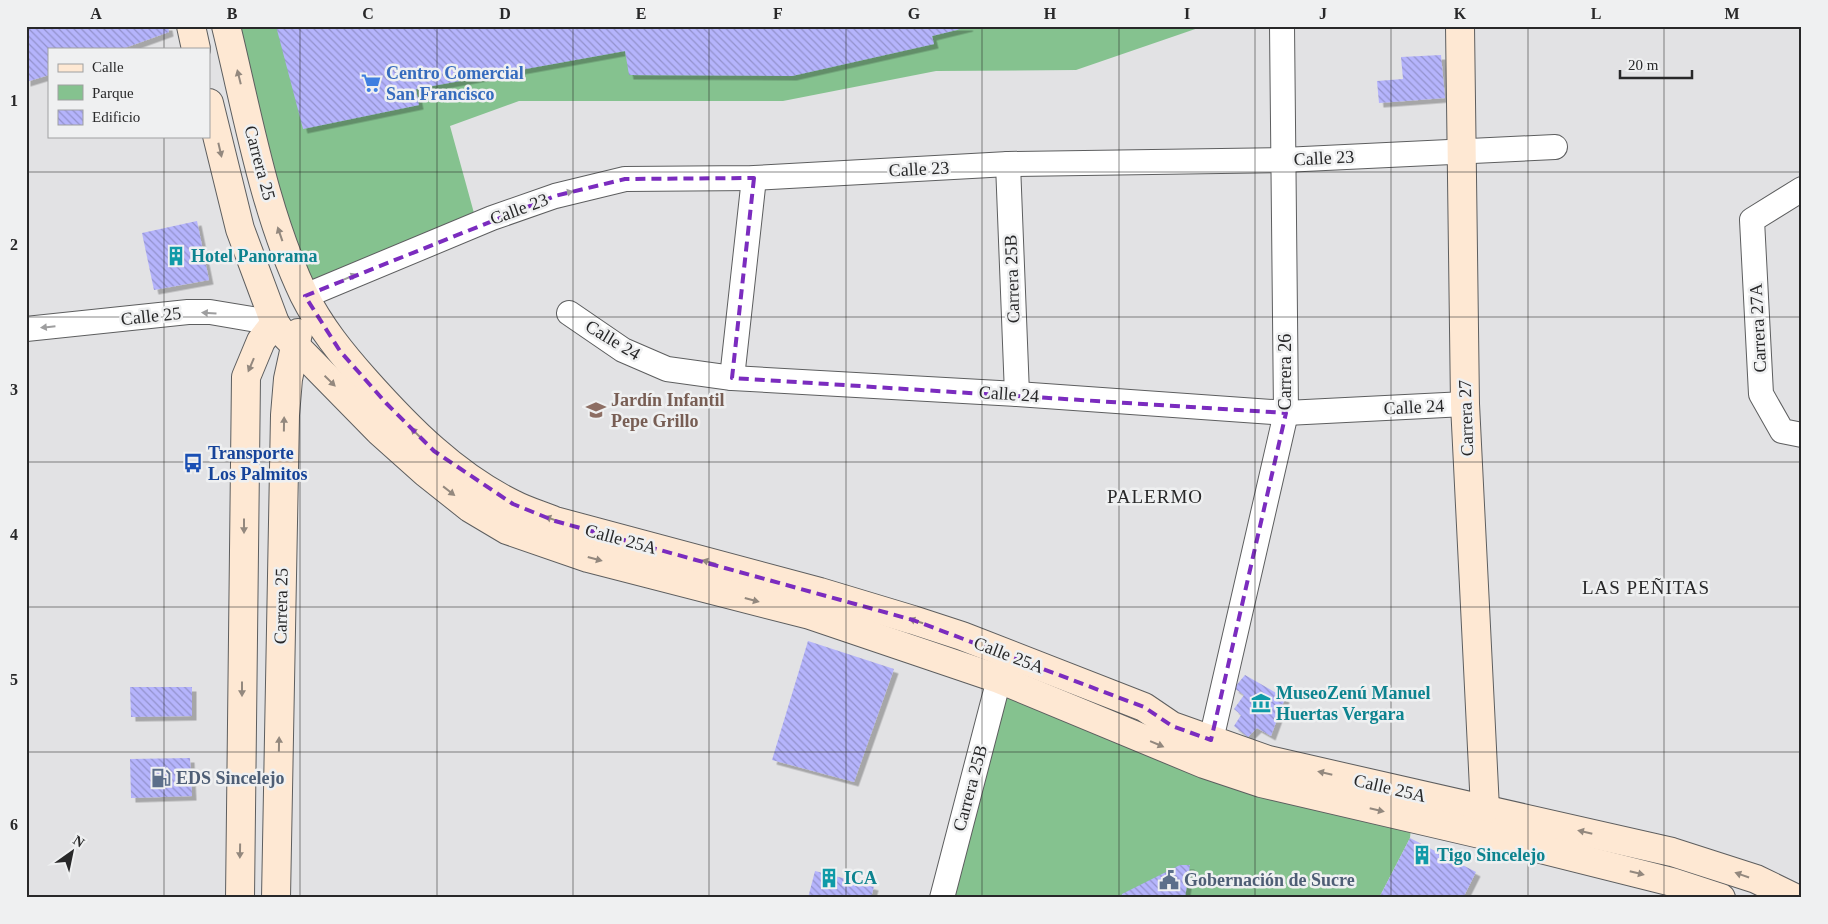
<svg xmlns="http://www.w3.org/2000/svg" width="1828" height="924" viewBox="0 0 1828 924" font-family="'Times New Roman',serif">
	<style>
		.park { fill: #85c28f }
		.building { fill: url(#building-back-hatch); filter: url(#shadow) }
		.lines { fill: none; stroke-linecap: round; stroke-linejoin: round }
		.street-casing { stroke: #5d5e5f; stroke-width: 26 }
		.secondary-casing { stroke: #5d5e5f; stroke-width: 30 }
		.street { stroke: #fff; stroke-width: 24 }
		.secondary { stroke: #fee8d3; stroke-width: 28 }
		.oneway { fill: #93887e }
		.oneway2 { fill: #9e9e9f }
		.marked { fill: none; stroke: #7b2cbf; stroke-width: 4; stroke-dasharray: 10 6; stroke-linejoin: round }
		.grid { fill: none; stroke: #282829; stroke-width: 1; stroke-opacity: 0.55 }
		.labels { text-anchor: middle; stroke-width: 5; stroke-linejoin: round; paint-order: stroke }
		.shop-label { font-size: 18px; font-weight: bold; fill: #366cbe; stroke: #eff0f1; text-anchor: start }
		.street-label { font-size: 18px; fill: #282829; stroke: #eff0f1 }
		.culture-label { font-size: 18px; font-weight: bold; fill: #0d838f; stroke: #eff0f1; text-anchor: start }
		.education-label { font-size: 18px; font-weight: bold; fill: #785e54; stroke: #eff0f1; text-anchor: start }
		.transit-label { font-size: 18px; font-weight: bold; fill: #164399; stroke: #eff0f1; text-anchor: start }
		.service-label { font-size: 18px; font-weight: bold; fill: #4e5e75; stroke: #eff0f1; text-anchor: start }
		.neighbourhood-label { font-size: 19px; letter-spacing: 1px; fill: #282829; stroke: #eff0f1 }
		.neatline { fill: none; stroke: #282829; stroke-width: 2 }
		.grid-label { font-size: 16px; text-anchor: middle; font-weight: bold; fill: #282829 }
	</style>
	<defs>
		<pattern id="building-back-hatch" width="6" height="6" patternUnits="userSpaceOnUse" patternTransform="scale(1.25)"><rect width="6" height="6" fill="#b5b4fc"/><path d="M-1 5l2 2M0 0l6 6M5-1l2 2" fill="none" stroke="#9392cc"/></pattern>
		<filter id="shadow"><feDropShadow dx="4.5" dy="4.5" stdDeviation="0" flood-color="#0004"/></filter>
	</defs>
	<rect width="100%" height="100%" fill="#e2e2e4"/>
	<!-- park -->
	<g class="park">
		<path d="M226 26H1204L1076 70 936 71 783 101H519L450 126 477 224 305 296Z"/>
		<path d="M999 679 1412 818 1410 838 1379 898H942Z"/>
	</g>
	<!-- building -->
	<g class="building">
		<path d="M26 26H168L169 32 122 49H49V75L26 82Z"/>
		<path d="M276 26H968L969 27 932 36 934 44 792 76 629 75 625 51 416 89 419 105 303 129Z"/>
		<path d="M1441 55 1445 98 1379 103 1377 81 1403 79 1401 57Z"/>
		<path d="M197 221 209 280 154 290 142 233Z"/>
		<path d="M808 641 894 669 854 782 772 760Z"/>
		<path d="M1245 675 1285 698 1271 736 1257 728 1248 737 1234 726 1241 715 1234 709 1244 695 1234 688Z"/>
		<path d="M130 687H192V716L131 717Z"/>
		<path d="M190 758 192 796 131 798 130 759Z"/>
		<path d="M1410 838 1476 872 1463 898H1379Z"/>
		<path d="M1180 865H1190L1185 898H1121L1122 894Z"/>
		<path d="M815 871 874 886 871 898H808Z"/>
	</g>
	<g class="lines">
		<defs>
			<g id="street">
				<path d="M1008 164 1017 394"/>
				<path d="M1802 189 1752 220 1761 394 1782 431 1802 435"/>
				<path d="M305 296 492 218 555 196 625 179 754 178 1008 164 1283 160 1555 147"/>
				<path d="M569 313 623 350 667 369 732 378 1017 394 1286 413 1465 404"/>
				<path d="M26 329 188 312H210L275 323"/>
				<path d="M732 378 754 178"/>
				<path d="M1211 740 1286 413 1282 26"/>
				<path d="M942 898 999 679"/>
			</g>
			<g id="secondary">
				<path d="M191 26 196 49"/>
				<path d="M226 26C248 116 264 211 304 295 320 327 342 354 366 381 408 428 455 476 513 504 526 511 541 515 555 521L820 592 913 620 962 636 1144 707 1172 726 1268 760 1672 852 1756 879 1795 898"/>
				<path d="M1460 26 1465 404 1485 809"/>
				<path d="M209 103 240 229 275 323 279 329 379 431 426 473 470 508 507 530 588 558 810 615 999 679 1204 764 1261 783 1493 837 1672 882 1721 898"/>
				<path d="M240 898 246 377 261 341 275 323"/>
				<path d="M276 898 285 415 288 379 298 333"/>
			</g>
		</defs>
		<!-- street casing -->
		<use href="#street" class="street-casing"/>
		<!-- secondary casing -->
		<use href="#secondary" class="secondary-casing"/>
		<!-- street -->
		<use href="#street" class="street"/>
		<!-- secondary -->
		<use href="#secondary" class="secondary"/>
	</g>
	<!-- one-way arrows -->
	<defs><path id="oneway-solid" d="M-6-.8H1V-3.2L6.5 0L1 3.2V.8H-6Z" transform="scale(1.25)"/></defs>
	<g class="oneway">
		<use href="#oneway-solid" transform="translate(239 77) rotate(-104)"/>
		<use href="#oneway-solid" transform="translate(220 150) rotate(77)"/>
		<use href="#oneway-solid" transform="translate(280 234) rotate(-109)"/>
		<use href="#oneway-solid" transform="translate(251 365) rotate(113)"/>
		<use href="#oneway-solid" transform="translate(330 381) rotate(44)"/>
		<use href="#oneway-solid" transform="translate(284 424) rotate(-89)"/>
		<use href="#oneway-solid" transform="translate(416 433) rotate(-135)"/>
		<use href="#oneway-solid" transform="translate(449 491) rotate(38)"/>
		<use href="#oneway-solid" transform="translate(552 519) rotate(-161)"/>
		<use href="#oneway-solid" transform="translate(244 526) rotate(90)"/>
		<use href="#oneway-solid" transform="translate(595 559) rotate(15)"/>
		<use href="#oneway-solid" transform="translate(709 562) rotate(-165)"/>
		<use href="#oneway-solid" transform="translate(752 600) rotate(15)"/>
		<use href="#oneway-solid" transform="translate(916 621) rotate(-162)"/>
		<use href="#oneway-solid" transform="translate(242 689) rotate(90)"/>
		<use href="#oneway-solid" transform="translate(279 744) rotate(-89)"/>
		<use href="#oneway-solid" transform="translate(1157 744) rotate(23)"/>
		<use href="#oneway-solid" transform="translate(1325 773) rotate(-167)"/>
		<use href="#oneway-solid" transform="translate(1377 810) rotate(13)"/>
		<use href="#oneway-solid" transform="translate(1585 832) rotate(-167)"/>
		<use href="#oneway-solid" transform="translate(240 851) rotate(91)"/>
		<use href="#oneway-solid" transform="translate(1637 873) rotate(14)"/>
		<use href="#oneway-solid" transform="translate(1742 875) rotate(-161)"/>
	</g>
	<g class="oneway2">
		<use href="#oneway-solid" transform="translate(566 193) rotate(-13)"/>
		<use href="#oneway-solid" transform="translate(350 277) rotate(-23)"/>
		<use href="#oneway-solid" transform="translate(209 313) rotate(-176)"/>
		<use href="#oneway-solid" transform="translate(48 327) rotate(174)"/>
	</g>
	<!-- marked area -->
	<path class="marked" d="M754 178 732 378 1286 413 1211 740 1172 726 1144 707 913 620 555 521 513 504 434 451 386 403 340 351 305 296 555 196 625 179Z"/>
	<!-- grid -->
	<path class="grid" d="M164 26V49M300 26V898M437 26V898M573 26V898M709 26V898M846 26V898M982 26V898M1119 26V898M1255 26V898M1391 26V898M1528 26V898M1664 26V898M164 136V898M26 172H1802M26 317H1802M26 462H1802M26 607H1802M26 752H1802"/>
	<!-- icons -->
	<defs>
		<symbol id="supermarket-bare" viewBox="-9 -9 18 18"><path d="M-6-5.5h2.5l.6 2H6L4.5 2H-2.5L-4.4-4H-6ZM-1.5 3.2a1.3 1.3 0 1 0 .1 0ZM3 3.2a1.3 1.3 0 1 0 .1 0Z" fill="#3f7fe0" stroke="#eff0f1" stroke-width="2.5" paint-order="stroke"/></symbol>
		<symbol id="building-bare" viewBox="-9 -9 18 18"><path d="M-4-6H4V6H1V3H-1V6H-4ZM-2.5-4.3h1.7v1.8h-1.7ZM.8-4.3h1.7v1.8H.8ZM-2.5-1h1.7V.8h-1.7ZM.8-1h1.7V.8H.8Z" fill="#0f9aa8" stroke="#eff0f1" stroke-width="2.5" paint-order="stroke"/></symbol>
		<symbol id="school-bare" viewBox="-9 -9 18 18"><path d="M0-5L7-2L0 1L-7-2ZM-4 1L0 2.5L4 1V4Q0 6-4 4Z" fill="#8d6e63" stroke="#eff0f1" stroke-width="2.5" paint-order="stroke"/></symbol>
		<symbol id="bus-bare" viewBox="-9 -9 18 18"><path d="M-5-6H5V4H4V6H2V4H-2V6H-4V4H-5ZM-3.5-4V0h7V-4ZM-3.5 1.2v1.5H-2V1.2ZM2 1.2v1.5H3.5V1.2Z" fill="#1a4fb4" stroke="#eff0f1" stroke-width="2.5" paint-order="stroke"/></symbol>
		<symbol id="museum-bare" viewBox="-9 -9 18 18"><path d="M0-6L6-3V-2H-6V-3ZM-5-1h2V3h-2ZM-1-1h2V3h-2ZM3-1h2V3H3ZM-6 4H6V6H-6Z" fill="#0f9aa8" stroke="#eff0f1" stroke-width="2.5" paint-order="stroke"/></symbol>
		<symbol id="fuel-bare" viewBox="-9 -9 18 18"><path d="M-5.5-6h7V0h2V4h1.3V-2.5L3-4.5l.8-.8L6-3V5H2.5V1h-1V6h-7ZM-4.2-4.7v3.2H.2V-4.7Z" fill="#5c6f8a" stroke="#eff0f1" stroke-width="2.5" paint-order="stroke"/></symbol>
		<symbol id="civic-bare" viewBox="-9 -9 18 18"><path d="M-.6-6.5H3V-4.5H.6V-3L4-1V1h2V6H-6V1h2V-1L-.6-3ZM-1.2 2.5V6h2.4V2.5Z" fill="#5c6f8a" stroke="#eff0f1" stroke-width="2.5" paint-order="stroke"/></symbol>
	</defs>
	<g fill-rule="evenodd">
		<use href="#supermarket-bare" x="357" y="69" width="28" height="28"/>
		<use href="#building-bare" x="162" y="242" width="28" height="28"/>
		<use href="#school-bare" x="582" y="396" width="28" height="28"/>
		<use href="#bus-bare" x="179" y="449" width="28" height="28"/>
		<use href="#museum-bare" x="1247" y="689" width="28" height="28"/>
		<use href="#fuel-bare" x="147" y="764" width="28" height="28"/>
		<use href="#building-bare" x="1408" y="841" width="28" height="28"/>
		<use href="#building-bare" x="815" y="864" width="28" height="28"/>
		<use href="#civic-bare" x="1155" y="866" width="28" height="28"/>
	</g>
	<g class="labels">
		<!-- shop labels -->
		<g class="shop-label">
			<text x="386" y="79">Centro Comercial<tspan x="386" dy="21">San Francisco</tspan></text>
		</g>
		<!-- street labels -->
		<g class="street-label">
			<text transform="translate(1324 158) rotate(-3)" y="6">Calle 23</text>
			<text transform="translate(260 163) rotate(75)" y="6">Carrera 25</text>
			<text transform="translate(919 169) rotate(-3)" y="6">Calle 23</text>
			<text transform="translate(519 209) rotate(-20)" y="6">Calle 23</text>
			<text transform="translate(1012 279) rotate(-92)" y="6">Carrera 25B</text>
			<text transform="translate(151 316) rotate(-6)" y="6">Calle 25</text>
			<text transform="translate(1758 328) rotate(-93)" y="6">Carrera 27A</text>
			<text transform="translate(613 340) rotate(31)" y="6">Calle 24</text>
			<text transform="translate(1285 372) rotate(-90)" y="6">Carrera 26</text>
			<text transform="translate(1009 394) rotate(4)" y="6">Calle 24</text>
			<text transform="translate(1414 407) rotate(-3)" y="6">Calle 24</text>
			<text transform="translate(1466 418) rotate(-92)" y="6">Carrera 27</text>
			<text transform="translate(621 539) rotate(15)" y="6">Calle 25A</text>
			<text transform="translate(281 606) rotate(-89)" y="6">Carrera 25</text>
			<text transform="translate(1009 655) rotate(21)" y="6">Calle 25A</text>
			<text transform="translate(970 788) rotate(-75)" y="6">Carrera 25B</text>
			<text transform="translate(1390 788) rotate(13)" y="6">Calle 25A</text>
		</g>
		<!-- culture labels -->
		<g class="culture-label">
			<text x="191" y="262">Hotel Panorama</text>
			<text x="1276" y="699">MuseoZenú Manuel<tspan x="1276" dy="21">Huertas Vergara</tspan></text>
			<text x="1437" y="861">Tigo Sincelejo</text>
			<text x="844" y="884">ICA</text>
		</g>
		<!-- education labels -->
		<g class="education-label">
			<text x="611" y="406">Jardín Infantil<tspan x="611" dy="21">Pepe Grillo</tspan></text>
		</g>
		<!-- transit labels -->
		<g class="transit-label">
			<text x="208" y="459">Transporte<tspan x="208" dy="21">Los Palmitos</tspan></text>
		</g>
		<!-- service labels -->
		<g class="service-label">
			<text x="176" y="784">EDS Sincelejo</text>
			<text x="1184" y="886">Gobernación de Sucre</text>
		</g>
		<!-- neighbourhood labels -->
		<g class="neighbourhood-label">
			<text x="1155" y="503">PALERMO</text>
			<text x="1646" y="594">LAS PEÑITAS</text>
		</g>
	</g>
	<!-- border -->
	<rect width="1828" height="924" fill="none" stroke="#eff0f1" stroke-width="55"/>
	<!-- legend -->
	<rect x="48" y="48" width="162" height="90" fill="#eff0f1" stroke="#9fa0a1"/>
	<rect x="58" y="64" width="25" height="8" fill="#fee8d3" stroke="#9fa0a1"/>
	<text x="92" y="72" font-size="15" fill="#282829">Calle</text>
	<rect x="58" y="85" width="25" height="15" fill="#85c28f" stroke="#9fa0a1"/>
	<text x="92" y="98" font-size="15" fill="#282829">Parque</text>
	<rect x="58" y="110" width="25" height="15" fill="url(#building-back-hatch)" stroke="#9fa0a1"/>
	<text x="92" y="122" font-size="15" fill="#282829">Edificio</text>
	<!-- north arrow -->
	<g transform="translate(72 852) rotate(33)" stroke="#eff0f1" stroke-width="4" paint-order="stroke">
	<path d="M0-4L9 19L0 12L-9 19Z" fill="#282829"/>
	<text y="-8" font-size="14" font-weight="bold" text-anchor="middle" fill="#282829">N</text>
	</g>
	<!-- scale -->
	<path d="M1620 70v8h72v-8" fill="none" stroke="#282829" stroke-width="2.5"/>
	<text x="1628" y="70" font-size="15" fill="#282829" stroke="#eff0f1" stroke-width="4" paint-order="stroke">20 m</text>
	<rect x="28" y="28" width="1772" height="868" class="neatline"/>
	<g class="grid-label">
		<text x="96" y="19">A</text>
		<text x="232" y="19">B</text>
		<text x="368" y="19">C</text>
		<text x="505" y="19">D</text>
		<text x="641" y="19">E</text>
		<text x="778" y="19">F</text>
		<text x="914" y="19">G</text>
		<text x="1050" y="19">H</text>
		<text x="1187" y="19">I</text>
		<text x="1323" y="19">J</text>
		<text x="1460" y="19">K</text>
		<text x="1596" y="19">L</text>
		<text x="1732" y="19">M</text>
		<text x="14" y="106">1</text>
		<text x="14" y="250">2</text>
		<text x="14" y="395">3</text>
		<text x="14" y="540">4</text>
		<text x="14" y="685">5</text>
		<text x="14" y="830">6</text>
	</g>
</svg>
